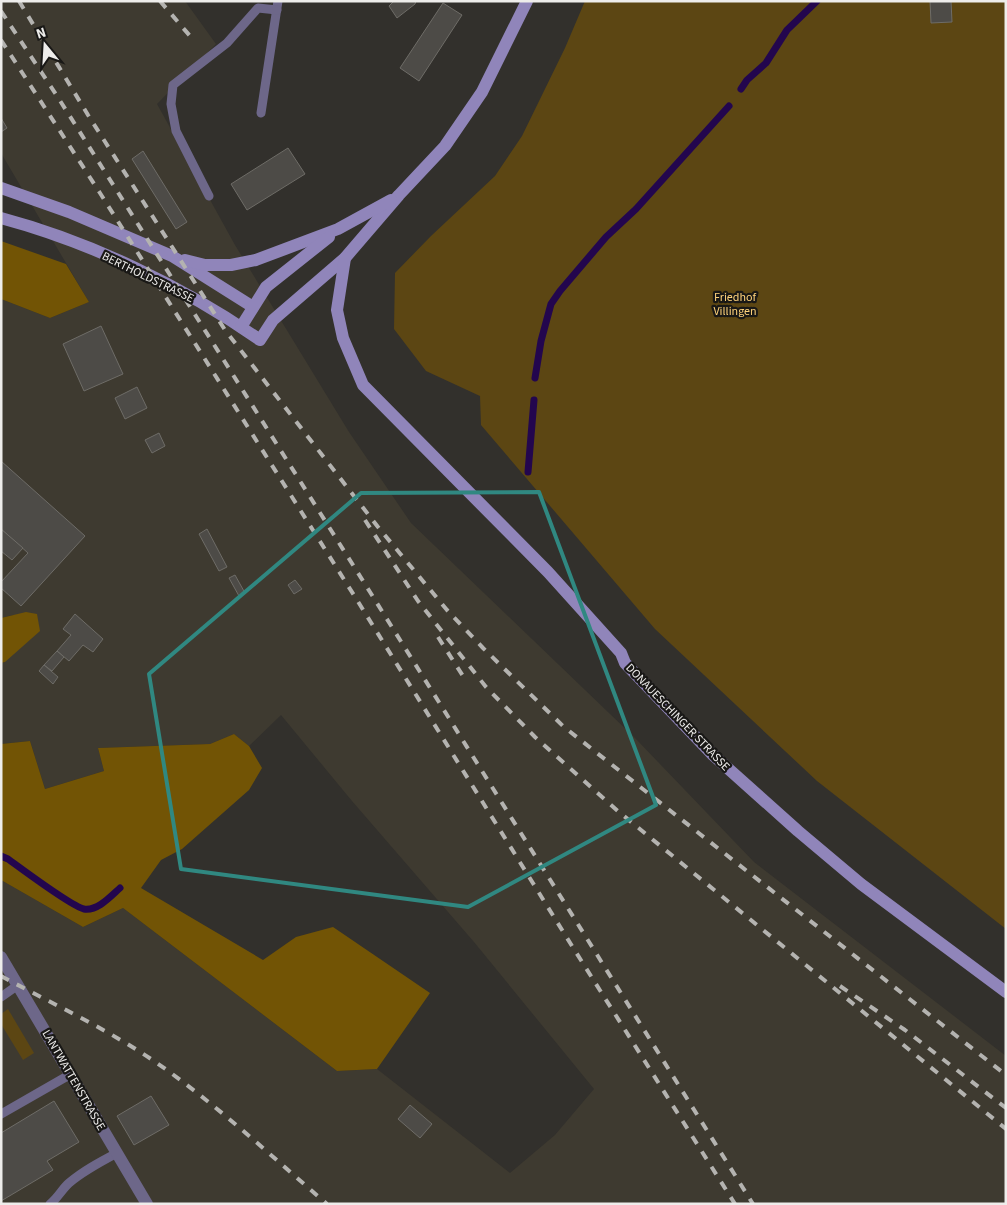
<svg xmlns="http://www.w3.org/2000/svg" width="1007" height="1205" viewBox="0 0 1007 1205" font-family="'Source Sans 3',sans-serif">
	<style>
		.built { fill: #3e3a30 }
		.green { fill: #5c4613 }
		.forest { fill: #725405 }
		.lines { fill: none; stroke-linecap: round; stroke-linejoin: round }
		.stream { stroke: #23064e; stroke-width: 7 }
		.building { fill: #4d4b47; stroke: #6e6c67 }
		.lane { stroke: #6d6789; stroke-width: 9 }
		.street { stroke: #6d6789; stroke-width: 12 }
		.secondary { stroke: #9085ba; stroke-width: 12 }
		.rail { stroke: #b4b3b0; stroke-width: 4; stroke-dasharray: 9 9; stroke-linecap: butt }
		.marked { fill: none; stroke: #308881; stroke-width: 4; stroke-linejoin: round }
		.labels { text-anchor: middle; stroke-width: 4.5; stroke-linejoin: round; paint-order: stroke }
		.street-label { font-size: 12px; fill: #eeedeb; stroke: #191816 }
		.park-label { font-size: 12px; fill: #ffd37b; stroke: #191816 }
	</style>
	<rect width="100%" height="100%" fill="#32302c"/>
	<!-- built -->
	<path class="built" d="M1 1H185L216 44 157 104 235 245 349 432 411 523 635 738 754 862 1006 1056V1204H1V880L83 927 123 908 337 1071 377 1069 510 1173 555 1135 594 1089 474 942 352 801 281 715 249 746 234 734 210 744 98 748 104 771 45 789 30 741 1 744V663L5 662 13 615 1 618V299L50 318 89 302 1 153Z"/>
	<!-- green -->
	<g class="green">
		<path d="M585 1H1006V929L817 781 655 629 481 425 480 396 426 371 394 329 395 273 431 236 495 176 522 136 565 48Z"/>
		<path d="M8 1009 34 1053 23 1060 1 1024V1014Z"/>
	</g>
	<!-- forest -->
	<g class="forest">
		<path d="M1 241 66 264 89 302 50 318 1 299Z"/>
		<path d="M26 612 37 614 40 631 5 662 1 663V618Z"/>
		<path d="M234 734 249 746 262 768 249 790 182 849 161 860 141 888 263 960 296 937 333 927 430 993 377 1069 337 1071 123 908 83 927 1 880V744L30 741 45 789 104 771 98 748 210 744Z"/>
	</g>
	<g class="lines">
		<!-- stream -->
		<g class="stream">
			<path d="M741 89 747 80 766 63 787 30 817 1"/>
			<path d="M535 378 541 341 551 304 560 291 606 237 636 209 729 106"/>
			<path d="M528 472 534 400"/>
			<path d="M1 856 8 859C22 869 71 906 84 909 98 911 111 896 120 888"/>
		</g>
	</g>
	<!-- building -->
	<g class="building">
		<path d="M394 1H416L415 4 397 18 389 6Z"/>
		<path d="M930 1H951L952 22 931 23Z"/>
		<path d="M443 3 462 15 419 81 400 68Z"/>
		<path d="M1 118 7 128 1 132Z"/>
		<path d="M288 148 305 174 247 210 231 184Z"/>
		<path d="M143 151 187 222 176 229 132 159Z"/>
		<path d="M101 326 123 374 84 391 63 344Z"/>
		<path d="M137 387 147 408 125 419 115 398Z"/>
		<path d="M159 433 165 446 152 453 145 440Z"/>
		<path d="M1 461 85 536 21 606 1 588V582L28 553 1 529Z"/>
		<path d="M1 529 23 548 12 560 1 551Z"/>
		<path d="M207 529 227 567 219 571 199 534Z"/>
		<path d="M235 575 245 593 239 596 229 578Z"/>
		<path d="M295 580 302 589 294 594 288 585Z"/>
		<path d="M75 614 103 639 93 652 83 645 69 661 57 651 71 635 63 629Z"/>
		<path d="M57 651 64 657 52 671 44 665Z"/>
		<path d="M44 665 58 677 53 684 39 671Z"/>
		<path d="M151 1096 169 1125 134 1145 117 1116Z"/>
		<path d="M54 1101 79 1142 47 1161 53 1170 1 1201V1133Z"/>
		<path d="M410 1105 432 1124 420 1138 398 1119Z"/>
	</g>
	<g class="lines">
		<!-- lane -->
		<g class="lane">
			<path d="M261 113 278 1"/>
			<path d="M209 196 176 131 171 104 173 85 227 43 258 8 277 10"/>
			<path d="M1 997 18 985"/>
			<path d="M1 1114 71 1074"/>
			<path d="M50 1204C58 1198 62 1189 69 1183 83 1171 100 1162 117 1153"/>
		</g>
		<!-- street -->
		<path class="street" d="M1 957 147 1204"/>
		<!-- secondary -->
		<g class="secondary">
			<path d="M1 188 69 212 172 256 253 307"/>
			<path d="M1 218C91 242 184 287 260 340L273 320 345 258 399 195 445 146 482 92 527 1"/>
			<path d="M345 258 337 310 343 338 363 385 548 572 621 653 625 663 713 755 798 831 861 884 1006 992"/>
			<path d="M185 260 205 265H231L256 260 338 229 391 200"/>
			<path d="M241 327 266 287 329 237"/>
		</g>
		<!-- rail -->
		<g class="rail">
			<path d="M19 1 88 115 225 330 378 527 447 610 483 648 564 727 1006 1075"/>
			<path d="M160 1 190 36"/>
			<path d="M1 11 59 99 370 592 753 1204"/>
			<path d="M1 40 100 193 357 600 572 946 735 1204"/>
			<path d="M365 520 418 601 486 687 535 737 619 812 1006 1129"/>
			<path d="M438 637 463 676"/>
			<path d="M1 976C51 1003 107 1029 154 1061 215 1103 270 1155 327 1204"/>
			<path d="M840 986 905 1030 1006 1108"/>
		</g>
	</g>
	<!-- marked area -->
	<path class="marked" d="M539 492 656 805 468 907 181 869 149 674 361 493Z"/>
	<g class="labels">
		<!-- street labels -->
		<g class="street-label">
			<text transform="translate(148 277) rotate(26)" y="4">BERTHOLDSTRASSE</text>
			<text transform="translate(678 717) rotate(46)" y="4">DONAUESCHINGER STRASSE</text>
			<text transform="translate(74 1080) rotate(60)" y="4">LANTWATTENSTRASSE</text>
		</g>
		<!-- park labels -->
		<g class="park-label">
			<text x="735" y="301">Friedhof<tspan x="735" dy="14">Villingen</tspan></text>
		</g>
	</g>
	<!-- border -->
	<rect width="1007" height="1205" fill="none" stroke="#eeedeb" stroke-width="5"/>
	<!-- north arrow -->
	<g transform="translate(45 45) rotate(342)" stroke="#191816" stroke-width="4" paint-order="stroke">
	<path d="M0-4L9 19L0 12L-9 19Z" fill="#eeedeb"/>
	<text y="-8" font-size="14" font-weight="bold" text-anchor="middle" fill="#eeedeb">N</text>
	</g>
</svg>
